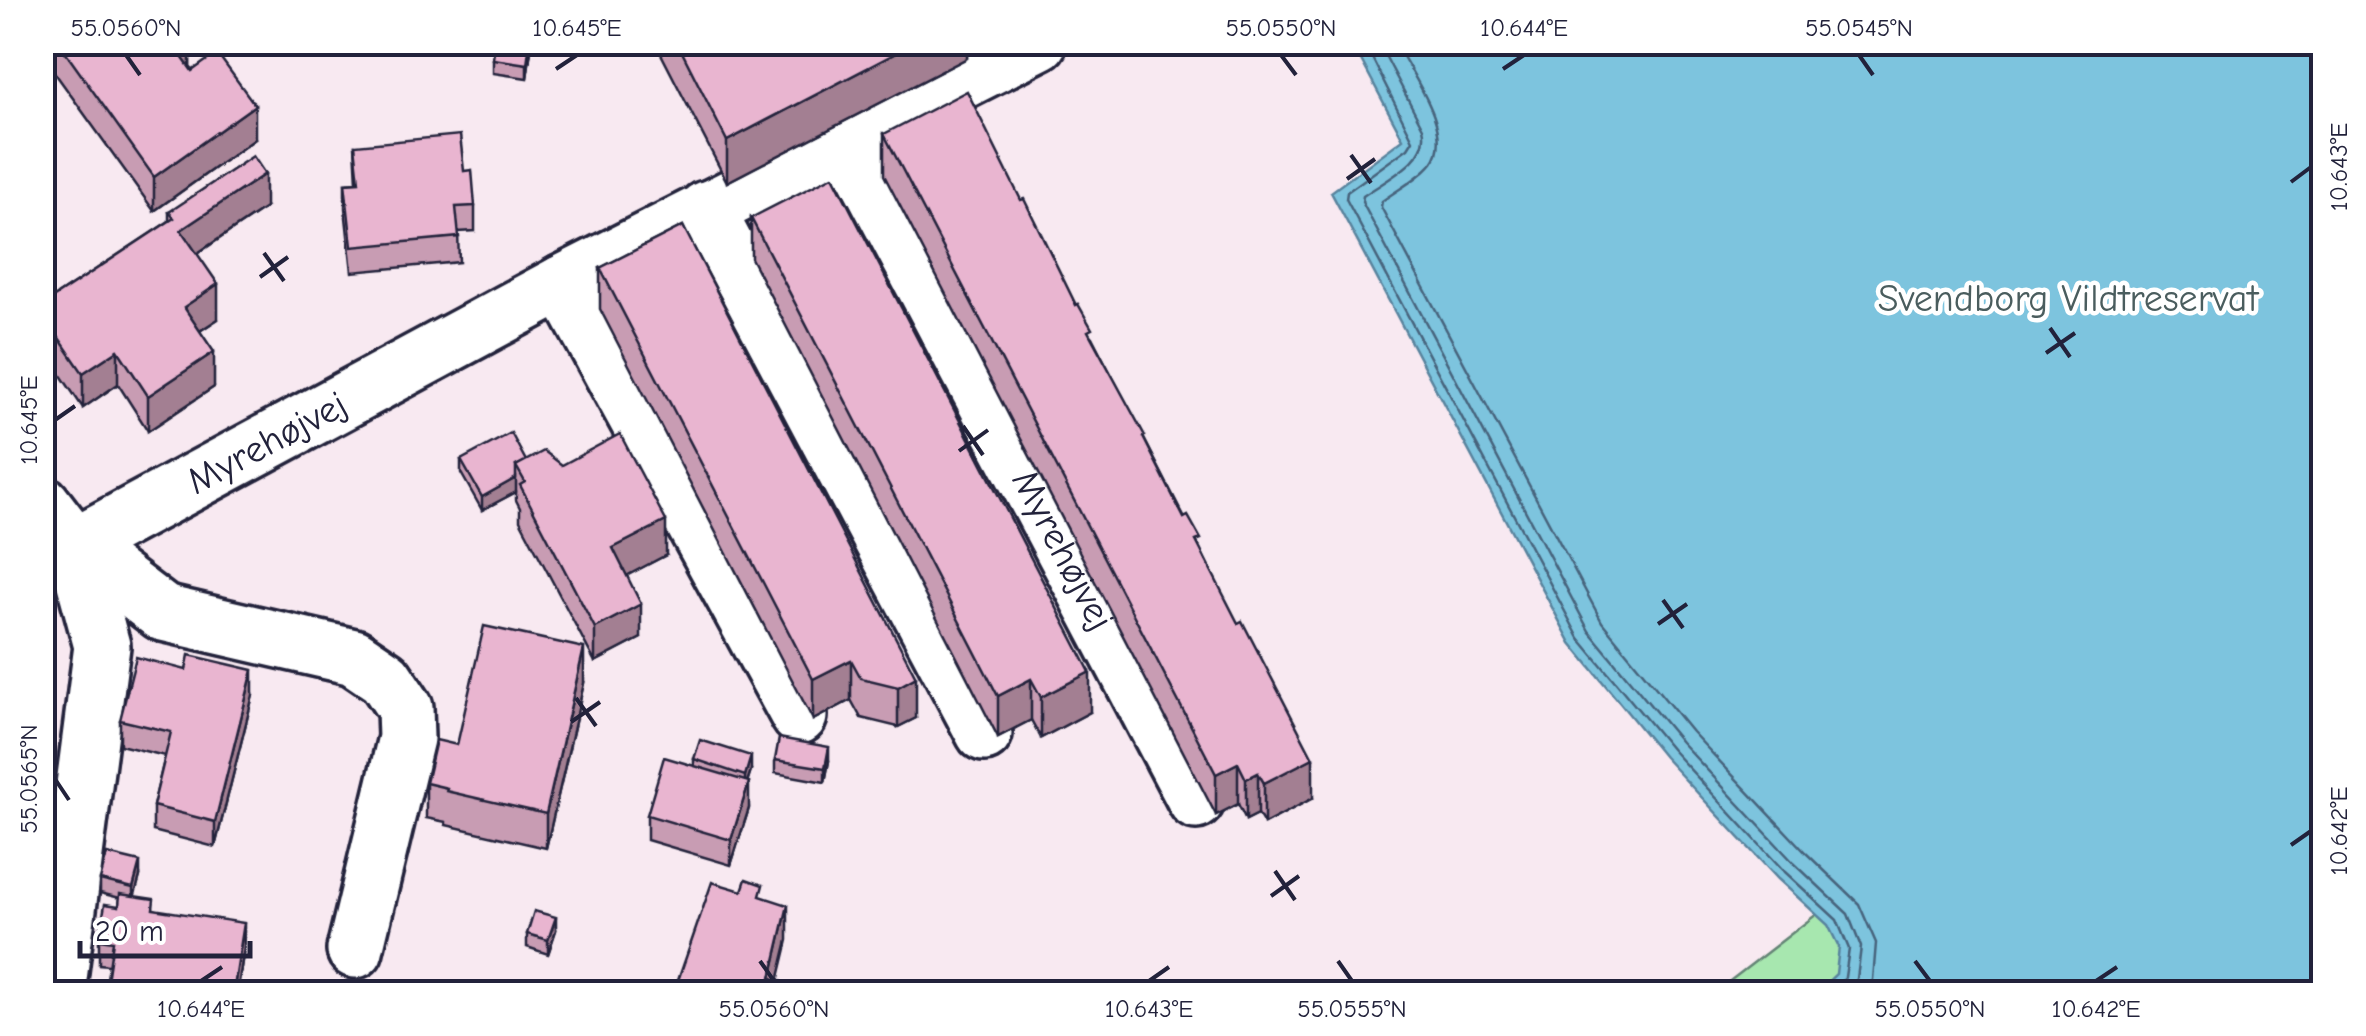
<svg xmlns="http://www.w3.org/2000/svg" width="2366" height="1036" viewBox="0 0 2366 1036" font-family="'Comic Neue',sans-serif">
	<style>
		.green { fill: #a7e7af; stroke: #648475; stroke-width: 2.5 }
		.water { fill: #7dc4de; stroke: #59839d; stroke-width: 2.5 }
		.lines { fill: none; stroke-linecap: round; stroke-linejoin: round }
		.shore { stroke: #46637c; stroke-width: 2.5 }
		.minor-casing { stroke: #22223b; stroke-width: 62 }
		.minor { stroke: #fff; stroke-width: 55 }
		.wall { fill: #c89cb3; stroke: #22223b; stroke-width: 2.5 }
		.shaded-wall { fill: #a37f92; stroke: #22223b; stroke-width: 2.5 }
		.building { fill: #e9b5d0; stroke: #22223b; stroke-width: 2.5 }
		.ticks { fill: none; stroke: #22223b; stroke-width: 4 }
		.labels { text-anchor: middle; stroke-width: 9; stroke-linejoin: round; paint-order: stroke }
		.park-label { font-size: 38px; fill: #4a5d5e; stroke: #fff }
		.street-label { font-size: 38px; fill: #22223b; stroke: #fff }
		.neatline { fill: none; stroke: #22223b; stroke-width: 4 }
		.ticks-label { font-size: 25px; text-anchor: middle; fill: #22223b }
	</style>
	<rect width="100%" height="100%" fill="#f8e9f1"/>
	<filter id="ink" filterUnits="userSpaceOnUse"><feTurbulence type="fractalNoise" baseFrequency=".01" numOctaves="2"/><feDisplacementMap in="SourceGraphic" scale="20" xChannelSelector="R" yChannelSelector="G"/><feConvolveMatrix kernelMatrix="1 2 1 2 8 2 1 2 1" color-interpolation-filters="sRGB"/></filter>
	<g filter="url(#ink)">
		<!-- green -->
		<path class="green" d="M1826 907 1963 994H1713Z"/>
		<!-- water -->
		<path class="water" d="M1352 43H2323V993H1816L1836 974 1839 947 1828 925 1778 879 1664 757 1571 643 1331 192 1403 139Z"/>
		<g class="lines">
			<!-- shore -->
			<g class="shore">
				<path d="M1364 42 1413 140 1408 148 1347 192 1346 199 1579 638 1672 750 1785 872 1837 920 1849 949 1845 977 1830 994"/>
				<path d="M1378 42 1423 128C1432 160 1385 180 1363 196L1362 202 1589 631 1681 742 1794 863 1848 914 1861 947 1857 979 1848 994"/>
				<path d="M1395 42C1410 72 1456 132 1432 163 1420 178 1398 189 1382 201L1381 207 1602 622 1692 732 1805 852 1859 904 1876 943 1873 980 1867 994"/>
			</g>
			<defs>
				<g id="minor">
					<path id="s1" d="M848 141 1196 801"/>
					<path d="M706 209 984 733"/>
					<path d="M563 283 799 716"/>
					<path d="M42 503 75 546 163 613 354 657 385 678 405 708 406 738 355 950"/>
					<path id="s2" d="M42 563 563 283 1039 42"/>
					<path d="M57 994 102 646 75 546"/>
				</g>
			</defs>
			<!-- minor casing -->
			<use href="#minor" class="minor-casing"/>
			<!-- minor -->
			<use href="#minor" class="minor"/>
		</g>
		<!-- wall -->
		<g class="wall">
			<path d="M42 42H190V67L255 139 154 211 42 55Z"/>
			<path d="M532 42 527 78 493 73V59Z"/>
			<path d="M655 42H984V44L967 53V58L727 182Z"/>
			<path d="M884 134 1092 337 1201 550 1313 798 1264 824 1258 814 1246 820 1238 804 1216 815 884 175Z"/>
			<path d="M355 145 464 171 475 206V231L458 232 459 262 352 272 345 208V183L357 182Z"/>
			<path d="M265 208 197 254 218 319 200 331 214 387 148 431 118 384 83 408 42 347V292L48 301 169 221V212Z"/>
			<path d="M751 218 1090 712 1041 738 1031 720 998 737 751 258Z"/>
			<path d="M683 226 916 718 898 727 861 718 851 700 813 720 600 309V268Z"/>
			<path d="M461 460 526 461 666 555 627 575 641 638 595 662 520 520V508L516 500V492L482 510 461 473Z"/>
			<path d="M584 683 546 848 446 825V822L426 818V783L457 745Z"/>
			<path d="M253 695 215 847 153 831V806L165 756 120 745V720Z"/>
			<path d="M694 759 751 770 747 782 749 808 731 865 647 840V815L694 766Z"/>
			<path d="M775 760 829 761 825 782 775 773Z"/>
			<path d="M140 876 134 896 154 909 244 948 237 994H105L109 965 99 964V939L119 906 120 898 100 893V880Z"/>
			<path d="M556 930 548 954 527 947V934Z"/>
		</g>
		<!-- shaded-wall -->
		<g class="shaded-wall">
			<path d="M176 42H190V67L173 79V44Z"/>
			<path d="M530 42 532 43 527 78V64Z"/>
			<path d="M917 42H984V44L967 53V58L727 182V141Z"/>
			<path d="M255 105V139L154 211V177Z"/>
			<path d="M265 174V208L181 264V230Z"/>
			<path d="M218 284V319L184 341V307Z"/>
			<path d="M118 350V384L83 408V373Z"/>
			<path d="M214 352V387L148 431V396Z"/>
			<path d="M516 478V492L482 510V497Z"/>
			<path d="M666 521V555L613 583V548Z"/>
			<path d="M641 604V638L595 662V628Z"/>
			<path d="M584 648V683L546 848V814Z"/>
			<path d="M851 660V700L813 720V679Z"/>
			<path d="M253 670V695L215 847V822Z"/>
			<path d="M1090 672V712L1041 738V697Z"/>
			<path d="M916 677V718L898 727V687Z"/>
			<path d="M1031 679V720L998 737V696Z"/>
			<path d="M829 747V761L825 782V768Z"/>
			<path d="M751 756V770L745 789V776Z"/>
			<path d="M1313 758V798L1264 824V783Z"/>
			<path d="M1238 763V804L1216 815V774Z"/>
			<path d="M1258 773V814L1246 820V779Z"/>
			<path d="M749 782V808L731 865V840Z"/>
			<path d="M140 862V876L133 902V888Z"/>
			<path d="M788 905V940L775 994 771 978Z"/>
			<path d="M556 917V930L548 954V940Z"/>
			<path d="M244 923V948L237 994H233Z"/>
		</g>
		<!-- building -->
		<g class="building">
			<path d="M58 42H176L173 44 192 71 217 53 255 105 154 177Z"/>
			<path d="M495 42H530L527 64 493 59Z"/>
			<path d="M677 42H917L727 141Z"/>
			<path d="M967 91 1021 200 1024 199 1076 305 1078 304 1092 329 1088 331 1145 436 1143 437 1184 518 1188 516 1201 539 1196 541 1238 623 1242 621 1313 758 1264 783 1258 773 1246 779 1238 763 1216 774 884 134Z"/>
			<path d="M460 135 464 171 472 170 475 206 456 207 459 237 352 247 345 183 359 182 355 145Z"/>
			<path d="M253 156 265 174 181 230 218 284 184 307 214 352 148 396 118 350 83 373 42 313V305L174 218 169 212Z"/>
			<path d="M833 176 1090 672 1041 697 1031 679 998 696 751 218Z"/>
			<path d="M683 226 916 677 898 687 861 678 851 660 813 679 600 268Z"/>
			<path d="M511 433 526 461 516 466V478L482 497 461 460Z"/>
			<path d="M620 434 666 521 613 548 641 604 595 628 520 485 525 482 516 466 544 451 562 465Z"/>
			<path d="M484 626 584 648 546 814 446 791 447 788 426 783 436 740 457 745Z"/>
			<path d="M189 655 253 670 215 822 153 806 171 732 120 720 136 657 186 670Z"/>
			<path d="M779 738 829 747 825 768 775 760Z"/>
			<path d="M700 740 751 756 745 776 694 759Z"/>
			<path d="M664 757 749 782 731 840 647 815Z"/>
			<path d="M107 854 140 862 133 888 100 880Z"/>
			<path d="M746 879 763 885 760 896 788 905 771 978 781 981 777 994H677L674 992 712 882 742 891Z"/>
			<path d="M120 894 154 899 153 909 244 923 233 994H192L160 989V994H105L113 941 99 939 105 904 119 906Z"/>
			<path d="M534 911 556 917 548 940 527 934Z"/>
			<path d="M371 989 391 994H370Z"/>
		</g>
	</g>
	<!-- ticks -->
	<path class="ticks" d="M126 55 140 75M1281 55 1296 75M1859 55 1873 75M556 69 577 55M1503 69 1524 55M1351 155 1371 183M1347 179 1375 159M2291 182 2311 167M264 253 284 281M260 277 288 257M2050 328 2070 357M2046 353 2075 333M55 420 75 406M963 426 983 455M959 451 988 430M1663 600 1683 628M1658 624 1687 604M576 698 596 726M571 722 600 702M55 779 69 800M2291 845 2311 831M1275 871 1295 900M1271 896 1299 876M760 961 774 981M1338 961 1352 981M1915 961 1930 981M201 981 222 967M1149 981 1169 967M2096 981 2117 967"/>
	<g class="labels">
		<!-- park labels -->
		<g class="park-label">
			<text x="2068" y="311">Svendborg Vildtreservat</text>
		</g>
		<!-- street labels -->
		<g class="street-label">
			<text dy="13" stroke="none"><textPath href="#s2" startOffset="255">Myrehøjvej</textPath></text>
			<text dy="13" stroke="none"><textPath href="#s1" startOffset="462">Myrehøjvej</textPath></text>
		</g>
	</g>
	<!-- margin -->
	<rect width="2366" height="1036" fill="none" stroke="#fff" stroke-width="110"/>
	<!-- scale -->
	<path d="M80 941v15h170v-15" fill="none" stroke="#22223b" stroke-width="5"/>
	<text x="95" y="941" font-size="30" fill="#22223b" stroke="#ffffff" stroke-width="8" paint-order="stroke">20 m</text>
	<rect x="55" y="55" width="2256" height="926" class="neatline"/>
	<g class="ticks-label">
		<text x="126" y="36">55.0560°N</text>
		<text x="577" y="36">10.645°E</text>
		<text x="1281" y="36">55.0550°N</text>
		<text x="1524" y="36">10.644°E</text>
		<text x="1859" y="36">55.0545°N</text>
		<text transform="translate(2338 167) rotate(-90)" y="9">10.643°E</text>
		<text transform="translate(28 420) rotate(-90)" y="9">10.645°E</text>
		<text transform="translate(28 779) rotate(-90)" y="9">55.0565°N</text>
		<text transform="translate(2338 831) rotate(-90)" y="9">10.642°E</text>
		<text x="201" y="1017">10.644°E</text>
		<text x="774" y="1017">55.0560°N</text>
		<text x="1149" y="1017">10.643°E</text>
		<text x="1352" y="1017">55.0555°N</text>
		<text x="1930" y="1017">55.0550°N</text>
		<text x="2096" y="1017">10.642°E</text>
	</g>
</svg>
